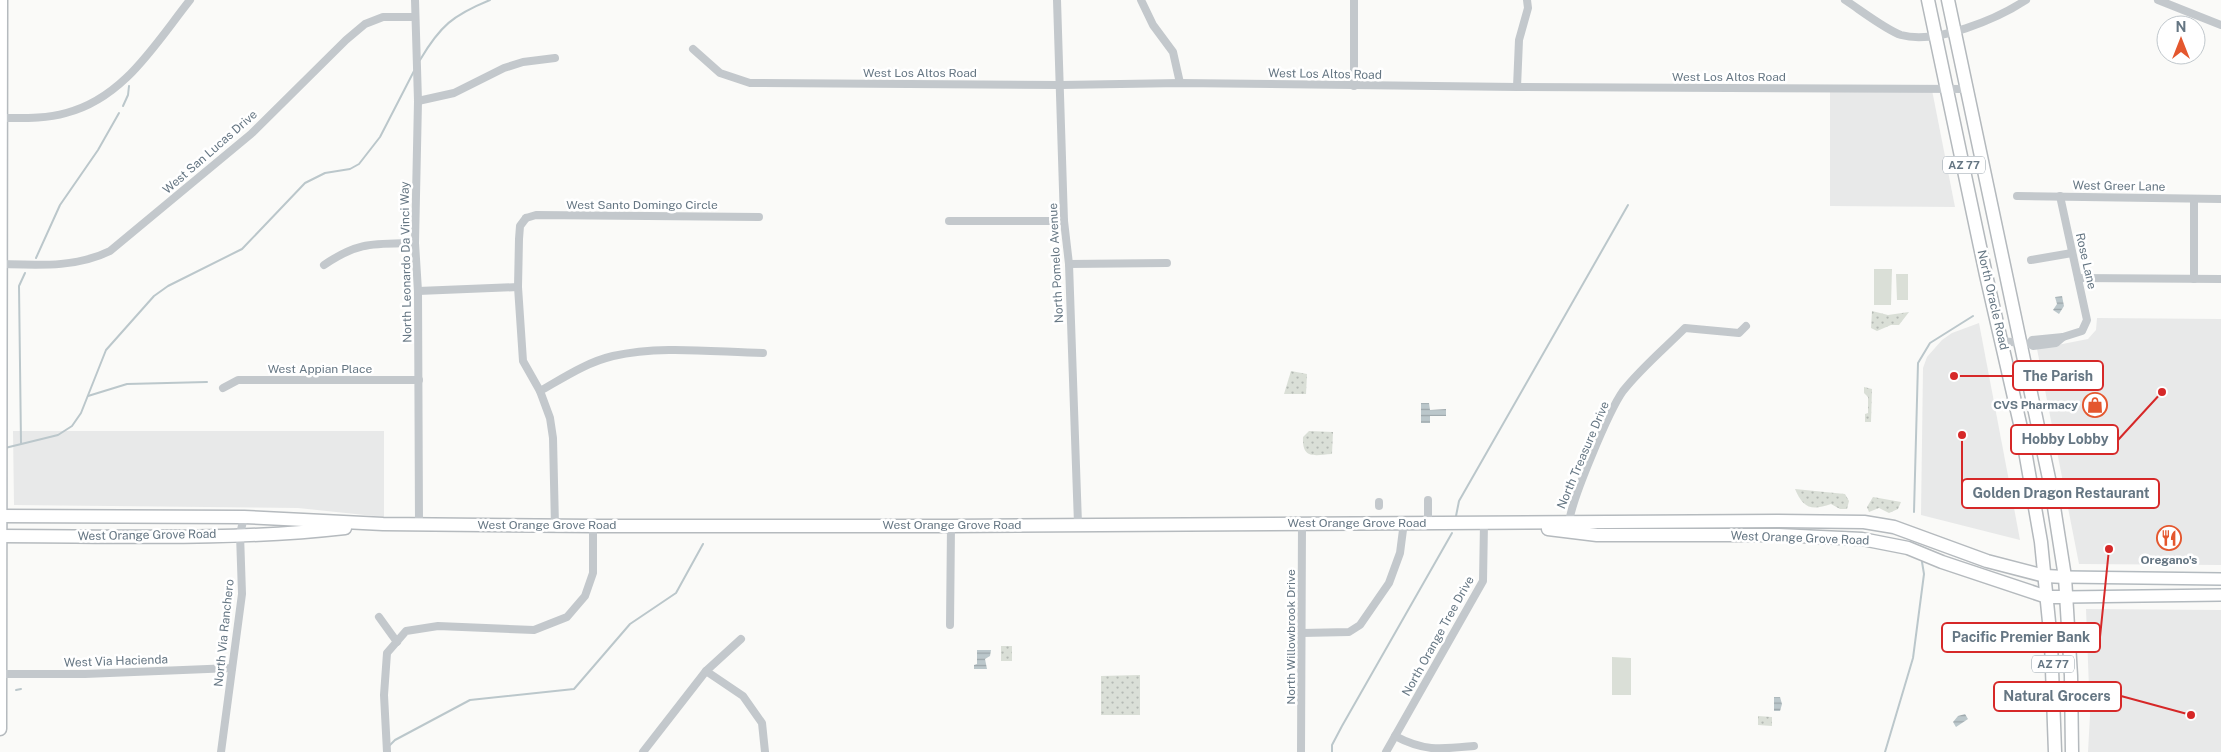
<svg xmlns="http://www.w3.org/2000/svg" width="2221" height="752" viewBox="0 0 2221 752" font-family="'Public Sans',sans-serif">
	<style>
		.built { fill: #e8e9e9 }
		.grass { fill: url(#grass-dots) }
		.pitch { fill: #dadfd7 }
		.water { fill: url(#water-rules) }
		.lines { fill: none; stroke-linecap: round; stroke-linejoin: round }
		.stream { stroke: #bbc7cb; stroke-width: 2 }
		.secondary-casing { stroke: #b3babf; stroke-width: 14 }
		.primary-casing { stroke: #b5babe; stroke-width: 15 }
		.trunk-casing { stroke: #b4b9bd; stroke-width: 15 }
		.minor { stroke: #c3c8cc; stroke-width: 8 }
		.secondary { stroke: #fff; stroke-width: 11 }
		.primary { stroke: #fff; stroke-width: 12 }
		.trunk { stroke: #fff; stroke-width: 12 }
		.labels { text-anchor: middle; stroke-width: 5; stroke-linejoin: round; paint-order: stroke }
		.shield { fill: #fff; stroke: #939fa8; stroke-width: 1 }
		.shield-label { font-size: 11px; font-weight: bold; fill: #657683 }
		.street-label { font-size: 12px; fill: #657683; stroke: #fff }
		.poi-label { font-size: 12px; font-weight: bold; fill: #657683; stroke: #fff; text-anchor: end }
		.leader { fill: none; stroke: #d62828; stroke-width: 2 }
		.callout-dot { fill: #d62828; stroke: #fff; stroke-width: 2 }
		.callout { fill: #fff; stroke: #d62828; stroke-width: 2 }
		.callout-label { font-size: 14px; text-anchor: middle; font-weight: bold; fill: #657683 }
	</style>
	<defs>
		<pattern id="grass-dots" width="8" height="8" patternUnits="userSpaceOnUse" patternTransform="scale(1.25)"><rect width="8" height="8" fill="#dadfd7"/><path d="M2 2h.1M6 6h.1" fill="none" stroke="#b4b9b4" stroke-width="1.8" stroke-linecap="round"/></pattern>
		<pattern id="water-rules" width="6" height="5" patternUnits="userSpaceOnUse" patternTransform="scale(1.25)"><rect width="6" height="5" fill="#bbc7cb"/><path d="M0 2.5h6" fill="none" stroke="#9ca6aa"/></pattern>
	</defs>
	<rect width="100%" height="100%" fill="#fafaf8"/>
	<!-- built -->
	<g class="built">
		<path d="M1830 85H1931L1955 207 1830 206Z"/>
		<path d="M2097 318 2221 319V565L2079 564 2037 349 2088 339 2096 330Z"/>
		<path d="M1979 323 2009 481 2020 540 1921 515 1923 368 1927 357 1942 340 1952 333Z"/>
		<path d="M13 431H384V517L298 508 14 505Z"/>
		<path d="M2086 609 2221 610V752H2088L2090 715Z"/>
	</g>
	<!-- grass -->
	<g class="grass">
		<path d="M1872 311 1888 315 1909 312 1899 325H1891L1877 331 1871 328Z"/>
		<path d="M1291 371 1307 374 1306 394H1284Z"/>
		<path d="M1864 387 1872 389 1871 422H1865V414L1868 413V397L1864 393Z"/>
		<path d="M1309 431 1333 432 1332 454C1315 455 1302 460 1303 437Z"/>
		<path d="M1795 489 1845 494 1849 501 1847 509H1840L1831 504C1811 511 1803 508 1795 489Z"/>
		<path d="M1873 497 1901 502 1898 509 1889 513 1879 508 1869 512 1867 507Z"/>
		<rect x="1001" y="646" width="11" height="15"/>
		<path d="M1140 675V715H1101V676Z"/>
		<path d="M1758 716 1772 717V726L1758 725Z"/>
	</g>
	<!-- pitch -->
	<g class="pitch">
		<path d="M1874 269H1892L1891 305H1874Z"/>
		<path d="M1896 274H1908V300H1897Z"/>
		<path d="M1612 657 1631 658V695H1612Z"/>
	</g>
	<!-- water -->
	<g class="water">
		<path d="M2062 296 2064 306 2059 314 2053 310 2057 304 2055 297Z"/>
		<path d="M1421 403H1429L1430 410 1446 409V416H1430V423H1421Z"/>
		<path d="M977 650H991L990 656 985 659 987 669H974V665L977 664Z"/>
		<path d="M1774 697H1780L1782 704 1780 711H1774Z"/>
		<path d="M1965 714 1968 719 1956 727 1953 722 1958 716Z"/>
	</g>
	<g class="lines">
		<!-- stream -->
		<g class="stream">
			<path d="M420 60C440 26 453 15 490 0"/>
			<path d="M123 106 128 95 129 86"/>
			<path d="M36 258 60 205 98 150 119 113"/>
			<path d="M88 396 127 384 207 382"/>
			<path d="M21 443 19 286 25 273"/>
			<path d="M5 448 58 435 72 426 81 413 106 350 154 296 168 286 242 249 305 183 325 173 350 169 359 164 380 137 414 71"/>
			<path d="M1914 512 1918 363 1930 343 1973 316"/>
			<path d="M1456 516 1459 501 1628 205"/>
			<path d="M16 690 21 689"/>
			<path d="M389 746 395 740 470 700 574 689 630 624 676 593 703 544"/>
			<path d="M1332 752V745L1342 726 1452 533"/>
			<path d="M1885 752 1913 658 1924 574 1922 562"/>
		</g>
		<defs>
			<g id="secondary">
				<path d="M2065 577 2221 579"/>
				<path d="M2066 597 2221 595"/>
			</g>
			<g id="primary">
				<path d="M0 516 244 517 383 524 593 526H951L1778 521 1864 522 1894 527 1987 561 2045 576 2065 577"/>
				<path d="M1548 529 1597 535H1779L1862 539 1908 548 1942 562 2047 597H2066"/>
				<path d="M0 536C115 536 231 541 345 528"/>
				<path d="M0 729 1 0"/>
			</g>
			<g id="trunk">
				<path d="M1928 0 1986 275 2021 428 2041 542 2051 642 2055 752"/>
				<path d="M1948 0 2051 488 2065 577 2071 676 2072 752"/>
			</g>
		</defs>
		<!-- secondary casing -->
		<use href="#secondary" class="secondary-casing"/>
		<!-- primary casing -->
		<use href="#primary" class="primary-casing"/>
		<!-- trunk casing -->
		<use href="#trunk" class="trunk-casing"/>
		<!-- minor -->
		<g class="minor">
			<path d="M415 0 418 101 415 243 418 291 419 524"/>
			<path d="M1057 0 1064 221 1069 264 1078 524"/>
			<path d="M1141 0 1153 25 1173 52 1180 83"/>
			<path d="M1354 0V86"/>
			<path d="M1845 0C1859 9 1886 30 1901 35 1936 45 1997 19 2026 0"/>
			<path d="M2158 0 2221 25"/>
			<path d="M693 49 720 73 750 83 1061 85 1180 83 1517 87 1967 89"/>
			<path d="M1517 87 1519 40 1528 8 1527 0"/>
			<path d="M418 101 454 93 504 68 523 62 555 58"/>
			<path d="M1 118C23 118 45 119 66 113 124 98 155 44 190 0"/>
			<path d="M2017 196 2221 199"/>
			<path d="M2060 196 2087 320 2082 331 2063 337"/>
			<path d="M2194 199V279"/>
			<path d="M526 218 520 226 519 239 518 287 523 361 540 391 550 418 553 438 555 526"/>
			<path d="M526 218 536 215 759 217"/>
			<path d="M949 221H1064"/>
			<path d="M2031 260 2072 253"/>
			<path d="M0 264C37 265 76 268 110 251L251 134 346 40 365 24 383 17H415"/>
			<path d="M1069 264 1167 263"/>
			<path d="M324 265C359 241 374 244 415 243"/>
			<path d="M2078 278 2221 279"/>
			<path d="M418 291 518 287"/>
			<path d="M2002 341 2030 344 2033 346 2056 343 2063 337 2032 340 2030 344"/>
			<path d="M223 388 238 380H419"/>
			<path d="M540 391C563 378 587 362 613 356 661 345 714 352 763 353"/>
			<path d="M1379 506V502"/>
			<path d="M1428 522V500"/>
			<path d="M1569 525C1569 504 1610 409 1623 391 1641 368 1665 348 1685 328L1739 333 1746 326"/>
			<path d="M379 617 397 642"/>
			<path d="M950 625 951 526"/>
			<path d="M1302 633 1349 632 1360 625 1389 583 1400 553 1404 522"/>
			<path d="M706 671 743 696 762 723 765 752"/>
			<path d="M1 674H85L232 668"/>
			<path d="M1395 736C1425 752 1442 749 1474 746"/>
			<path d="M221 752 242 594 240 534 244 517"/>
			<path d="M387 752 384 695 387 653 406 631 438 626 534 630 567 617 585 596 593 573V526"/>
			<path d="M643 752 706 671 741 639"/>
			<path d="M1301 752 1302 523"/>
			<path d="M1386 752 1483 581 1484 523"/>
		</g>
		<!-- secondary -->
		<use href="#secondary" class="secondary"/>
		<!-- primary -->
		<use href="#primary" class="primary"/>
		<!-- trunk -->
		<use href="#trunk" class="trunk"/>
	</g>
	<!-- icons -->
	<defs>
		<symbol id="shop-ring" viewBox="-11 -11 22 22"><circle r="9.5" fill="#fff" stroke="#e4572e" stroke-width="1.5"/><path d="M-5-2.5h2.3a2.7 3.5 0 0 1 5.4 0H5L5.5 6h-11ZM-1.5-2.5h3a1.5 2.3 0 0 0-3 0Z" fill="#e4572e"/></symbol>
		<symbol id="restaurant-ring" viewBox="-11 -11 22 22"><circle r="9.5" fill="#fff" stroke="#e4572e" stroke-width="1.5"/><path d="M-5-6h1v4h1v-4h1v4h1v-4h1v5L-1.5 .5V6h-2V.5L-5-1ZM5-6V6H3V1.5H1.5Q1.5-4 5-6Z" fill="#e4572e"/></symbol>
	</defs>
	<g fill-rule="evenodd">
		<use href="#shop-ring" x="2081" y="391" width="28" height="28"/>
		<use href="#restaurant-ring" x="2155" y="524" width="28" height="28"/>
	</g>
	<g class="labels">
		<!-- shield labels -->
		<g class="shield">
			<rect x="1943" y="156.5" width="42" height="17" rx="4"/>
			<rect x="2032" y="655.5" width="42" height="17" rx="4"/>
		</g>
		<g class="shield-label">
			<text x="1964" y="169">AZ 77</text>
			<text x="2053" y="668">AZ 77</text>
		</g>
		<!-- street labels -->
		<g class="street-label">
			<text x="920" y="77">West Los Altos Road</text>
			<text transform="translate(1325 74) rotate(1)" y="4">West Los Altos Road</text>
			<text x="1729" y="81">West Los Altos Road</text>
			<text transform="translate(210 152) rotate(-41)" y="4">West San Lucas Drive</text>
			<text transform="translate(2119 186) rotate(1)" y="4">West Greer Lane</text>
			<text x="642" y="209">West Santo Domingo Circle</text>
			<text transform="translate(2086 261) rotate(77)" y="4">Rose Lane</text>
			<text transform="translate(406 262) rotate(-91)" y="4">North Leonardo Da Vinci Way</text>
			<text transform="translate(1056 263) rotate(-93)" y="4">North Pomelo Avenue</text>
			<text transform="translate(1993 300) rotate(77)" y="4">North Oracle Road</text>
			<text x="320" y="373">West Appian Place</text>
			<text transform="translate(1583 455) rotate(-67)" y="4">North Treasure Drive</text>
			<text x="1357" y="527">West Orange Grove Road</text>
			<text x="547" y="529">West Orange Grove Road</text>
			<text x="952" y="529">West Orange Grove Road</text>
			<text transform="translate(147 535) rotate(-1)" y="4">West Orange Grove Road</text>
			<text transform="translate(1800 538) rotate(2)" y="4">West Orange Grove Road</text>
			<text transform="translate(224 633) rotate(-84)" y="4">North Via Ranchero</text>
			<text transform="translate(1438 636) rotate(-61)" y="4">North Orange Tree Drive</text>
			<text transform="translate(1291 637) rotate(-90)" y="4">North Willowbrook Drive</text>
			<text transform="translate(116 661) rotate(-2)" y="4">West Via Hacienda</text>
		</g>
		<!-- poi labels -->
		<g class="poi-label">
			<text x="2078" y="409">CVS Pharmacy</text>
			<text x="2169" y="564" text-anchor="middle">Oregano's</text>
		</g>
	</g>
	<!-- callouts -->
	<path class="leader" d="M1954 376L2013 376M2162 392L2118 440M1962 435L1962 494M2109 549L2100 637M2191 715L2121 696"/>
	<g class="callout-dot">
		<circle cx="1954" cy="376" r="5"/>
		<circle cx="2162" cy="392" r="5"/>
		<circle cx="1962" cy="435" r="5"/>
		<circle cx="2109" cy="549" r="5"/>
		<circle cx="2191" cy="715" r="5"/>
	</g>
	<g class="callout">
		<rect x="2013" y="361" width="90" height="29" rx="5"/>
		<rect x="2011" y="425" width="107" height="29" rx="5"/>
		<rect x="1962" y="479" width="197" height="29" rx="5"/>
		<rect x="1942" y="623" width="158" height="29" rx="5"/>
		<rect x="1994" y="682" width="127" height="29" rx="5"/>
	</g>
	<g class="callout-label">
		<text x="2058" y="381">The Parish</text>
		<text x="2065" y="444">Hobby Lobby</text>
		<text x="2061" y="498">Golden Dragon Restaurant</text>
		<text x="2021" y="642">Pacific Premier Bank</text>
		<text x="2057" y="701">Natural Grocers</text>
	</g>
	<!-- north arrow -->
	<g transform="translate(2181 40)"><circle r="24" fill="#ffffff" stroke="#c1c8cd"/>
	<path d="M0-4L9 19L0 12L-9 19Z" fill="#e4572e"/>
	<text y="-8" font-size="14" font-weight="bold" text-anchor="middle" fill="#657683">N</text>
	</g>
</svg>
